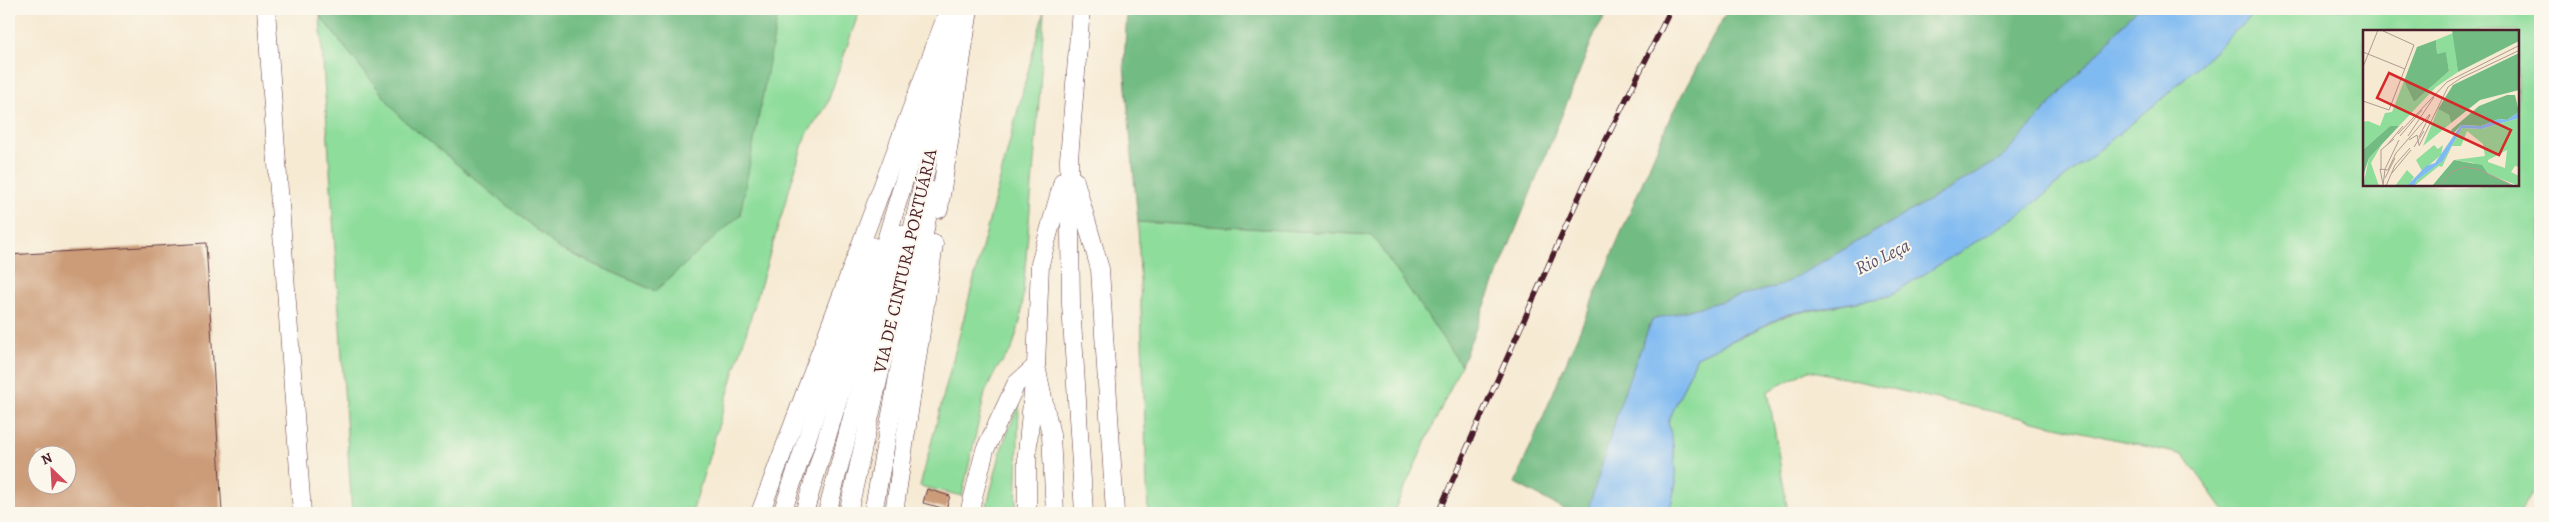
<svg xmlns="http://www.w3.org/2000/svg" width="2549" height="522" viewBox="0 0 2549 522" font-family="Alegreya,serif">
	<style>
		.green { fill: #8edd9b; stroke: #6c7e63; fill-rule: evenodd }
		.forest { fill: #72bc83; stroke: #5e6e57 }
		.water { fill: #7fbaf1; stroke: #646c8e }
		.building { fill: #cc9c78; fill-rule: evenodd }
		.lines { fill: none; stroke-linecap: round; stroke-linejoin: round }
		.service-casing { stroke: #643d44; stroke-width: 19 }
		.service { stroke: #fff; stroke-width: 18 }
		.rail-casing { stroke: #4a1f2b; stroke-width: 5.5 }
		.rail { stroke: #fbf7ec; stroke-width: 4; stroke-dasharray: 11; stroke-linecap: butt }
		.labels { text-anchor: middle; stroke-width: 4; stroke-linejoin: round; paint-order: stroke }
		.street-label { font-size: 18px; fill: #4a1f2b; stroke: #fbf7ec }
		.water-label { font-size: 19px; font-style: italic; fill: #5d5570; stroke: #fbf7ec }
		.inset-road { fill: none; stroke: #b19990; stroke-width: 1 }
		.view { fill: #d62828; fill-opacity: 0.15; stroke: #d62828; stroke-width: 2.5 }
		.inset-edge { fill: none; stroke: #4a1f2b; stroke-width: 2.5 }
	</style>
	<rect width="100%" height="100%" fill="#fbf7ec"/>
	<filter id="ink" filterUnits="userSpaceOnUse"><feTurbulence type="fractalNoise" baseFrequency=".02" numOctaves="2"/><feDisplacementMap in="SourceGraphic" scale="10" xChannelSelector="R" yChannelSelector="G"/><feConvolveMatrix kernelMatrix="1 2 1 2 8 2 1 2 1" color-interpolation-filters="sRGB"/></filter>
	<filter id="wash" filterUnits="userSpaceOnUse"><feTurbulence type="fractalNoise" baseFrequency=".0096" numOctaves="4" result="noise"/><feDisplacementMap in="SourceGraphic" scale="20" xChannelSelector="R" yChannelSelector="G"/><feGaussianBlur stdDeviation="1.12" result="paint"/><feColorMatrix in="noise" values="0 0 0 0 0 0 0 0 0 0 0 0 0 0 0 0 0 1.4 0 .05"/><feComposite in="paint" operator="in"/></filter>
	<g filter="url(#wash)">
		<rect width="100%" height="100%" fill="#f6ead3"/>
		<!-- green -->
		<g class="green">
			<path d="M779 9H860L826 107 805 137 692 513H352L320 16 402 119 560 249 655 291Z"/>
			<path d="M2259 9H2540V482L2518 513H2226L2184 455 1809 370 1768 391 1788 513H1669L1676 483 1673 444 1668 422 1697 357 1788 315 1889 296 2022 213 2165 96ZM2364 31H2518V185H2364Z"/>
			<path d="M1044 10 1040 89 1021 318 1012 349 996 370 985 393 962 496 920 486Z"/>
			<path d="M1138 222 1372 235 1461 365 1393 513H1148Z"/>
			<path d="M1019 404 1016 513H985L1002 447Z"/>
		</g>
		<!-- forest -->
		<g class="forest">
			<path d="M320 9H779L740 215 655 291 560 249 402 119 320 16Z"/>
			<path d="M1127 9H1610L1595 33 1461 365 1372 235 1138 222 1124 65Z"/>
			<path d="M1728 9H2137L2001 159 1782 285 1652 320 1624 392 1587 513H1571L1515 483 1671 115Z"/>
		</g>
		<!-- water -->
		<path class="water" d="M2137 9H2259L2165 96 2022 213 1889 296 1788 314 1697 357 1668 422 1673 444 1676 483 1669 513H1587L1624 392 1652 320 1782 285 2001 159Z"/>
		<g id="blocks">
			<!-- building -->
			<g class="building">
				<path d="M206 243 222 513H9V255ZM38 454H68V484H38Z"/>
				<path d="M927 489 950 496 946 509 923 503Z"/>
			</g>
		</g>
	</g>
	<g filter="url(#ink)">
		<use href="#blocks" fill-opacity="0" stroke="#643d44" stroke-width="1"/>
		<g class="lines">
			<defs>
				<g id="service">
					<path d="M266 9 302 513"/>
					<path d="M1081 9 1069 159 1071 304 1084 513"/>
					<path d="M938 88 957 16"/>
					<path d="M1075 181 1100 269 1115 513"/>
					<path d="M939 209 969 9"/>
					<path d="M760 513 949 9"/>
					<path d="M782 513 872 246"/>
					<path d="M804 513 936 74"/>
					<path d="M827 513 900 234"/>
					<path d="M848 513 947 77"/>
					<path d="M873 513 932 191"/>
					<path d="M894 513 934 244"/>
					<path d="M969 513 985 450 1016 384 1036 366"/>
					<path d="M1027 513V454L1034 381"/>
					<path d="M1055 513 1051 435 1036 366 1040 264 1063 181"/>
				</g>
			</defs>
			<!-- service casing -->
			<use href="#service" class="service-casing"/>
			<!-- service -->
			<use href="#service" class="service"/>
			<defs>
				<path id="rail" d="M1438 513 1590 172 1671 9"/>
			</defs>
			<!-- rail casing -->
			<use href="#rail" class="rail-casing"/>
			<!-- rail -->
			<use href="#rail" class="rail"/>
		</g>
	</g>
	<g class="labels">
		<!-- street labels -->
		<g class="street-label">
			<text transform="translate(905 261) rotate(-77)" y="6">VIA DE CINTURA PORTUÁRIA</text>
		</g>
		<!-- water labels -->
		<g class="water-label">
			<text transform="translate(1882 256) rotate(-26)" y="7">Rio Leça</text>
		</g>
	</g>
	<!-- overview -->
	<g transform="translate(2363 30)">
		<rect width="156" height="156" fill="#f6ead3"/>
		<path d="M90 3 95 42 73 57 36 96H27L0 120V92L5 91 17 96 22 83 29 82 41 51 51 72 86 41 83 23 74 24 73 10ZM75 79 86 85 88 93 60 116ZM156 88V137L152 136 148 142 156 146V156L125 144 111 133 91 130 122 126 120 114 104 101 98 116H89L79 137 76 136 51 156 54 150 80 131 99 98 118 99ZM144 120 142 138 125 132V130ZM19 114 8 133 16 156H0L6 128ZM71 115 75 119 80 115 78 125 59 141 53 130ZM44 140 51 147 45 156H32Z" fill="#8edd9b" fill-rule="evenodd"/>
		<path d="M89 0H156V11L95 42ZM73 10 74 24 83 22 86 41 51 72 41 51 54 17ZM156 23V60L117 70 88 93 86 85 75 79 90 55ZM144 65H152L156 82 144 90 136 89 118 96 98 95 90 104 88 100 116 76ZM27 96H36L6 128 0 146V120ZM91 130 119 135 125 144 151 156H69Z" fill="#72bc83"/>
		<path d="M156 82V88L118 99 99 98 80 131 54 150 51 156H44L63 136 72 133 98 95 118 96 136 89 144 90Z" fill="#7fbaf1"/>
		<path class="inset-road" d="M0 22 42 39M0 37 15 0M0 71 26 80 51 15 18 0M35 104 84 52 157 15M37 106 59 80M45 106 71 67M56 107 67 85M46 110 54 105 56 115M24 115 40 96M56 116 85 57 98 48 157 20M51 117 61 101M18 140V120L31 109M29 143 48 120M22 148 32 128M20 154 17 139 25 140 33 123 67 84M20 156 22 139 36 110M23 156 32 135 47 118M77 156 88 142 102 137 117 140 151 156"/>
		<path class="view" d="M26 43 148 100 136 125 14 68Z"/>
		<rect width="156" height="156" class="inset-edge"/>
	</g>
	<!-- margin -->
	<rect width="2549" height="522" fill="none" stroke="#fbf7ec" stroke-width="30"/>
	<!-- north arrow -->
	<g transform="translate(52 470) rotate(335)"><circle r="24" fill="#fbf7ec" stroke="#b4a19f"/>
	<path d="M0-4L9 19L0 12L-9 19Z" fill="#d1495b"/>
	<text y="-8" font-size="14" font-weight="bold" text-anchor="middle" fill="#4a1f2b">N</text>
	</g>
</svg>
